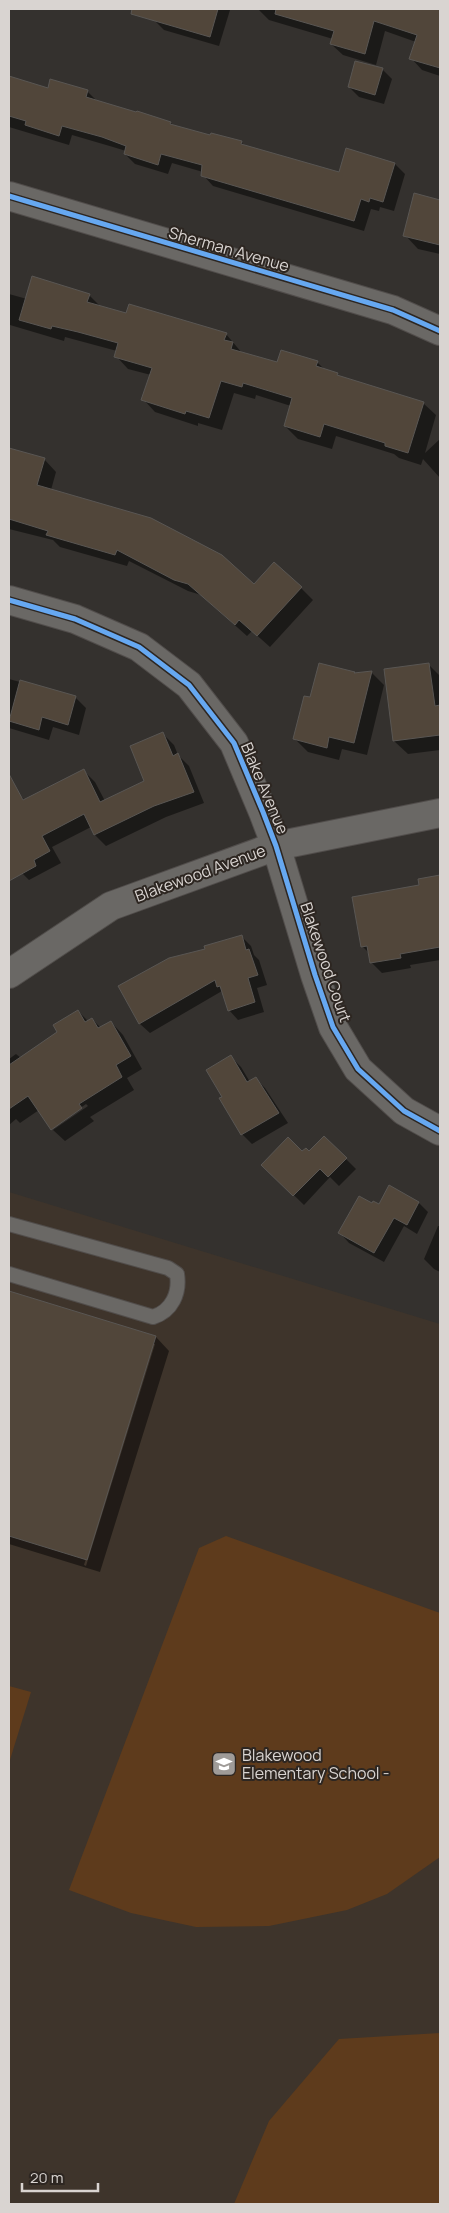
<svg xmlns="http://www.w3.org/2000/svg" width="449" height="2213" viewBox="0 0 449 2213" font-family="Manrope,sans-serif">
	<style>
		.built { fill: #3e342b }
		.green { fill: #5e3b1c }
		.shadow { fill: #0007; fill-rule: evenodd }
		.building { fill: #51463a; stroke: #595653 }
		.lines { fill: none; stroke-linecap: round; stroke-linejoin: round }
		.lane-casing { stroke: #514d4b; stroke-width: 16 }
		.street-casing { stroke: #514d4b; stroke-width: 30 }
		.lane { stroke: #6a6865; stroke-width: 14 }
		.street { stroke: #6a6865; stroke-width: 28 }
		.cycleway-casing { stroke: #2d2621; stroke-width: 8 }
		.cycleway { stroke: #66a8f1; stroke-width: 5 }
		.labels { text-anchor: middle; stroke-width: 4; stroke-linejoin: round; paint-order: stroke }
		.street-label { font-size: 16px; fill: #d9d4d1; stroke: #2d2621 }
		.poi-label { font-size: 16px; fill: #d9d4d1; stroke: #2d2621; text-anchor: start }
	</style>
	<rect width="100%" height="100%" fill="#34312e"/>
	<!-- built -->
	<path class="built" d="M9 1192 440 1324V2204H9Z"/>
	<!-- green -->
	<g class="green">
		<path d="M226 1536 440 1613V1857L387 1894 347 1910 269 1926 196 1927 131 1913 69 1890 199 1548Z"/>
		<path d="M9 1686 31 1692 9 1763Z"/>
		<path d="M440 2033V2204H234L269 2121 339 2039Z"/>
	</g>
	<!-- shadow -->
	<g class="shadow">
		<path d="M157 9H229L230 10 219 46 164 30 154 20Z"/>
		<path d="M258 9H402L413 12 414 9H434L440 11V76L422 70 411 58 416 42 385 31 376 65 343 55 331 44 333 39 269 20Z"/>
		<path d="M382 69 392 79 384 104 359 97 349 87Z"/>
		<path d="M9 77 49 89 87 91 98 102 171 123 174 126 211 137 241 142 245 146 340 174 347 150 395 164 405 174 394 211 380 207 379 211 371 209 364 231 213 186 203 175V172L172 163 168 174 135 164 125 154 126 151 113 147 72 135 69 145 9 127Z"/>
		<path d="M415 195 440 202V254L418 249 405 235Z"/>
		<path d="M9 294 27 299 89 295 101 307 127 314 226 334 242 353 278 363 317 362 325 370 337 374 341 378 423 403 436 415 425 453 440 439V478L423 459 421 465 399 458 394 454 336 436 332 449 298 439 285 426 291 406 256 395 255 399 234 393 222 430 198 423V426L155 412 143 399 151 375 128 369 116 356 117 351 65 337 64 341 10 325 9 329Z"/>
		<path d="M9 449 44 459 56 472 51 490 254 585 301 588 313 600 270 647 252 631 247 636 201 595 188 591 129 561 127 566 60 547 53 540 9 529Z"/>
		<path d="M429 665 440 676V750L408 754 394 741Z"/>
		<path d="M371 672 384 685 367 755 342 749 339 760 308 752 295 739 311 699 354 673 356 674Z"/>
		<path d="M9 679 75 697 86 708 79 735 53 727 49 740 9 728Z"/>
		<path d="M163 734 174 745 178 755 189 766 204 803 166 817 106 846 95 835 91 827 52 847 61 863 29 880 18 869 9 852V799L18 794 25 800 84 771 95 782 105 801 146 782Z"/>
		<path d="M440 877V960L410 965 411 968 382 973 371 962 370 954 362 946 420 886 419 880Z"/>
		<path d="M241 936 251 946 254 955 259 960 267 985 257 988 264 1012 238 1020 229 1010 222 991 150 1033 140 1024 120 986Z"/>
		<path d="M78 1011 88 1021 92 1019 101 1028 111 1022 123 1035 142 1069 127 1078 134 1090 90 1117 94 1121 65 1141 53 1130 88 1106 86 1104 53 1127V1129L39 1110 20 1123 16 1119 9 1125V1059L16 1054 21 1058 59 1032Z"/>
		<path d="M231 1057 241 1067 250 1082 256 1079 265 1088 288 1123 252 1144 242 1134Z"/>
		<path d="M324 1137 356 1169 339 1186 330 1177 304 1205 263 1165 309 1152Z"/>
		<path d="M390 1187 419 1203 428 1212 417 1234 404 1226 384 1262 349 1243 340 1233 372 1205H379Z"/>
		<path d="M438 1226H440V1272L434 1269 424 1259Z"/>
		<path d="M9 1292 156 1337 169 1351 100 1572 9 1544ZM152 1344H155L86 1566 84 1565Z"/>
	</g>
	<!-- building -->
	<g class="building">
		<path d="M132 9H218L210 37 131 14Z"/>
		<path d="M276 9H440V68L409 59 417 35 374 21 365 54 330 44 334 31 275 14Z"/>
		<path d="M355 61 383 68 375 95 348 87Z"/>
		<path d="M9 76 48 88 50 79 88 90 86 97 136 112 137 111 171 122 170 124 210 135 211 133 242 141 241 144 339 172 346 148 395 163 383 202 370 198 369 202 361 199 354 221 201 176 202 165 161 154 158 165 124 154 126 146 102 137 62 126 59 136 25 125 26 121 9 116Z"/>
		<path d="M414 193 440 200V245L403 236Z"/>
		<path d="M32 276 90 294 87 302 126 313 129 304 227 333 224 340 233 342 231 349 277 362 281 350 318 361 316 366 338 373 337 375 424 402 408 453 385 446V443L324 424 320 437 284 426 292 398 243 383 242 387 221 381 209 418 186 411 185 414 141 400 152 368 114 357 118 343 78 332 52 326 51 329 19 320Z"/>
		<path d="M9 448 45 458 37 485 151 518 222 555 254 584 274 562 302 587 257 636 239 620 235 625 188 584 174 580 117 550 115 555 46 535 48 531 9 519Z"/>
		<path d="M319 663 355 672 354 673 372 671 354 743 329 737 327 748 293 739 304 696 310 697Z"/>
		<path d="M429 663 435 706 440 705V735L393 741 384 669Z"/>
		<path d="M20 680 76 696 68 725 42 717 39 730 9 721Z"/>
		<path d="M163 732 173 756 178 753 194 792 154 806 94 835 84 814 42 836 50 851 34 860 36 866 9 881V774L23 800 84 769 100 802 144 781 130 746Z"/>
		<path d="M440 875V947L400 954 401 958 370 963 367 946 361 947 352 897 419 885 418 879Z"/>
		<path d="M242 935 246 950 249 949 258 975 248 978 255 1002 228 1011 220 986 217 987 215 980 139 1024 118 986 169 958 205 949 204 946Z"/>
		<path d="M78 1010 85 1022 92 1018 98 1028 111 1021 131 1056 116 1065 122 1077 79 1104 82 1108 51 1130 28 1096 9 1109V1065L57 1032 53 1025Z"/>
		<path d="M231 1055 247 1082 256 1077 279 1113 241 1135 219 1098 222 1097 206 1070Z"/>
		<path d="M324 1136 347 1158 328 1177 320 1169 293 1196 261 1165 288 1137 302 1151 306 1148 309 1151Z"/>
		<path d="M389 1185 419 1202 407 1225 394 1218 374 1253 338 1233 359 1196 372 1203 373 1201 379 1204Z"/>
		<path d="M9 1291 156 1336 87 1560 9 1536Z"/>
	</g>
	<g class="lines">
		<defs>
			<path id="lane" d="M9 1224 168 1268 177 1274C180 1293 172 1311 153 1317L9 1274"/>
			<g id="street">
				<path d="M9 196 393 310 440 331"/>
				<path d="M9 600 75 619 139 647 189 685 234 743 263 812 276 846 315 975 333 1027 358 1069 404 1111 440 1131"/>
				<path d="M9 974 111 906 276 846 440 813"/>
			</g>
		</defs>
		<!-- lane casing -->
		<use href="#lane" class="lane-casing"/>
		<!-- street casing -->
		<use href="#street" class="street-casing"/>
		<!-- lane -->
		<use href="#lane" class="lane"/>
		<!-- street -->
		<use href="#street" class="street"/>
		<defs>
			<g id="cycleway">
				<path d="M9 196 393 310 440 331"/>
				<path d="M9 600 75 619 139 647 189 685 234 743 263 812 276 846 315 975 333 1027 358 1069 404 1111 440 1131"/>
			</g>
		</defs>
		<!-- cycleway casing -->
		<use href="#cycleway" class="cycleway-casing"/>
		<!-- cycleway -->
		<use href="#cycleway" class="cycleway"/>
	</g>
	<!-- icons -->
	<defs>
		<symbol id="school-square" viewBox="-11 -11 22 22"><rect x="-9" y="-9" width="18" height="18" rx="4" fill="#9f9b98" stroke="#2d2621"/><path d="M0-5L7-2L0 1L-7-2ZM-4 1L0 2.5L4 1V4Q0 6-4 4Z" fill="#fff"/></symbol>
	</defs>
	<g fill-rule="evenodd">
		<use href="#school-square" x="210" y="1750" width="28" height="28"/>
	</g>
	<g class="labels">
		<!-- street labels -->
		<g class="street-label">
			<text transform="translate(229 249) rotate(16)" y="6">Sherman Avenue</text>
			<text transform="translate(265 788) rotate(67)" y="6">Blake Avenue</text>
			<text transform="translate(200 873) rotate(-20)" y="6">Blakewood Avenue</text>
			<text transform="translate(326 962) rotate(71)" y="6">Blakewood Court</text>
		</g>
		<!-- poi labels -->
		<g class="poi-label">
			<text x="242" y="1761">Blakewood<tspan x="242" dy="18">Elementary School -</tspan></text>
		</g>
	</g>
	<!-- border -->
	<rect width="449" height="2213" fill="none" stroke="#d9d4d1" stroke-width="20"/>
	<!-- scale -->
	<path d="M22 2183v8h76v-8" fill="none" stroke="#d9d4d1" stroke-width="2.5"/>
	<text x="30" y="2183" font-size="15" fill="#d9d4d1" stroke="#2d2621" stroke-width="4" paint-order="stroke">20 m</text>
</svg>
